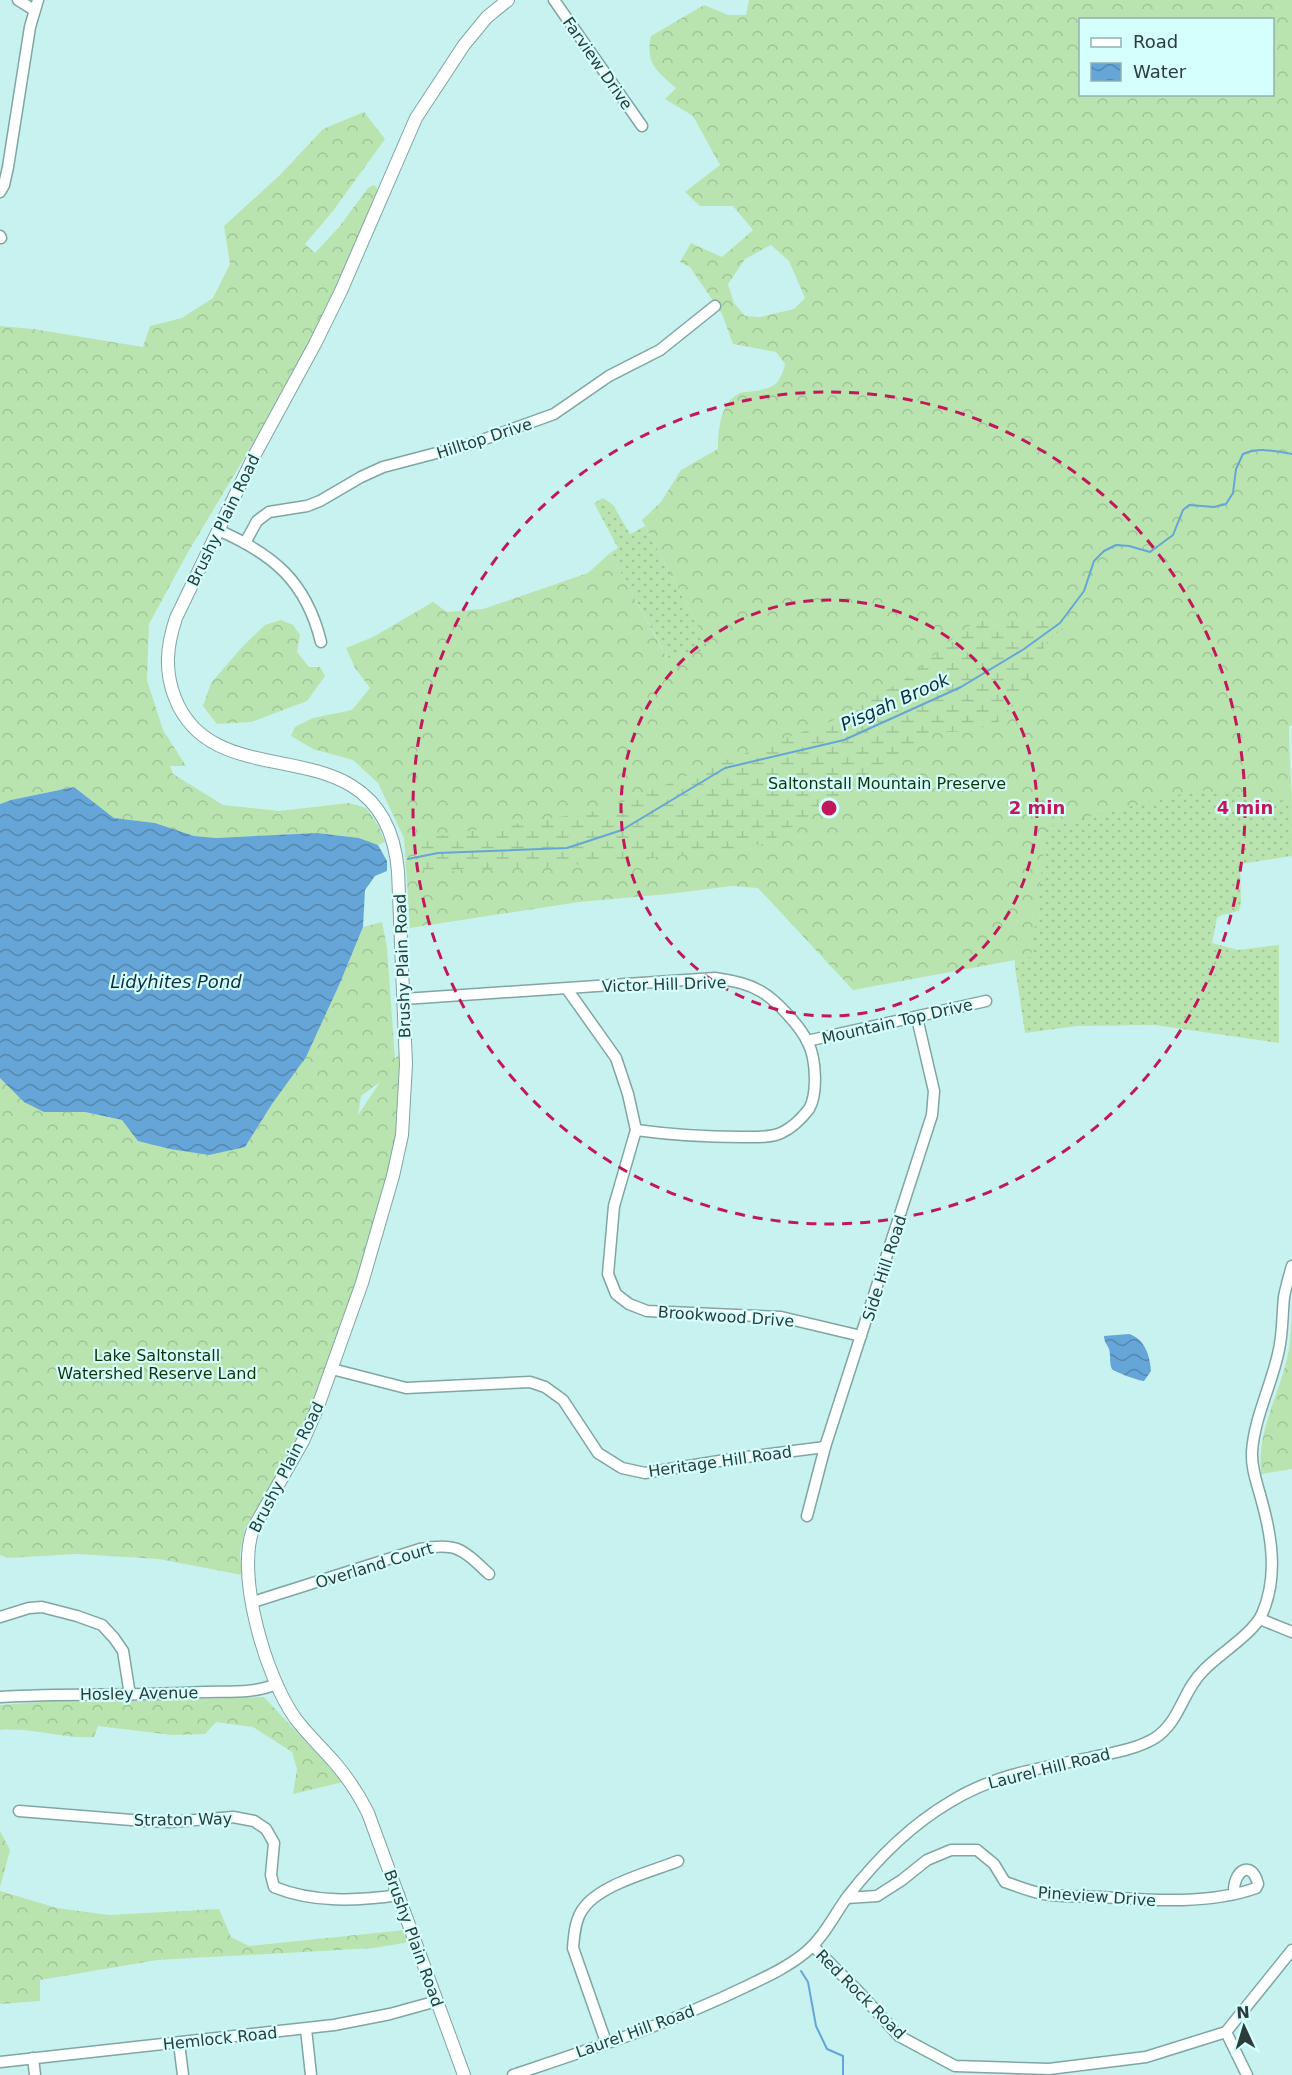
<svg xmlns="http://www.w3.org/2000/svg" width="1292" height="2075" viewBox="0 0 1292 2075" font-family="'DejaVu Sans',sans-serif">
	<style>
		.grass { fill: url(#grass-dots) }
		.forest { fill: url(#forest-crowns); fill-rule: evenodd }
		.wetland { fill: url(#wetland-marsh) }
		.water { fill: url(#water-waves) }
		.lines { fill: none; stroke-linecap: round; stroke-linejoin: round }
		.stream { stroke: #65a5d7; stroke-width: 2 }
		.minor-casing { stroke: #7ea6a3; stroke-width: 13 }
		.major-casing { stroke: #7ea6a3; stroke-width: 14 }
		.minor { stroke: #fff; stroke-width: 10 }
		.major { stroke: #fff; stroke-width: 12 }
		.ring { fill: none; stroke: #c2185b; stroke-width: 3; stroke-dasharray: 10 8 }
		.labels { text-anchor: middle; stroke-width: 4.5; stroke-linejoin: round; paint-order: stroke }
		.street-label { font-size: 16px; fill: #2b3c3b; stroke: #d5fffc }
		.park-label { font-size: 16px; fill: #113208; stroke: #d5fffc }
		.water-label { font-size: 18px; font-style: italic; fill: #0f2c41; stroke: #d5fffc }
		.centre { fill: #c2185b; stroke: #d5fffc; stroke-width: 3 }
		.ring-label { font-size: 18px; text-anchor: middle; font-weight: bold; fill: #c2185b; stroke: #d5fffc; stroke-width: 4.5; stroke-linejoin: round; paint-order: stroke }
	</style>
	<defs>
		<pattern id="grass-dots" width="8" height="8" patternUnits="userSpaceOnUse" patternTransform="scale(1.5)"><rect width="8" height="8" fill="#b9e4af"/><path d="M2 2h.1M6 6h.1" fill="none" stroke="#9fc497" stroke-width="1.8" stroke-linecap="round"/></pattern>
		<pattern id="forest-crowns" width="20" height="18" patternUnits="userSpaceOnUse" patternTransform="scale(1.5)"><rect width="20" height="18" fill="#b9e4af"/><path d="M2 6a3 3 0 1 1 6 0M12 15a3 3 0 1 1 6 0" fill="none" stroke="#9fc497"/></pattern>
		<pattern id="wetland-marsh" width="20" height="14" patternUnits="userSpaceOnUse" patternTransform="scale(1.5)"><rect width="20" height="14" fill="#b9e4af"/><path d="M1 5h8M5 5V1M11 12h8M15 12V8" fill="none" stroke="#9fc497"/></pattern>
		<pattern id="water-waves" width="16" height="10" patternUnits="userSpaceOnUse" patternTransform="scale(1.5)"><rect width="16" height="10" fill="#65a5d7"/><path d="M0 5q4-4 8 0t8 0" fill="none" stroke="#5388b0"/></pattern>
	</defs>
	<rect width="100%" height="100%" fill="#c8f2ef"/>
	<!-- grass -->
	<g class="grass">
		<path d="M603 498 613 505 630 534 645 526 762 747 724 761 610 553 618 548 594 503Z"/>
		<path d="M1272 748 1292 815V856L1240 864 1241 903 1239 911 1222 915 1217 918 1212 943 1238 950 1279 945V1043L1155 1025 1077 1026 1025 1033 1015 967 1011 813Z"/>
	</g>
	<!-- forest -->
	<g class="forest">
		<path d="M749 0H1292V725L1289 726C1289 756 1292 785 1292 815L1281 782 1284 801 1198 790 1047 827 1031 957 853 990 758 888 732 886 668 894 579 902 410 928 404 838 378 783 353 760 313 749 291 736 295 727 313 718 352 710 370 688 355 668 346 648 373 637 433 602 447 612 483 609 588 573 610 553 667 658 710 649 642 520 661 502 681 470 718 449C718 432 720 403 738 394 741 392 744 392 748 392 771 388 779 389 785 364L776 352 733 344 722 314 690 267 680 262 691 243 722 257 753 230 733 206H700L685 192 720 165 693 116 665 99 676 88C657 71 645 64 651 36L704 5 728 15H746ZM1080 20H1272V94H1080ZM771 245 789 261 805 298 794 309 760 317 745 316 734 303 728 284 745 259Z"/>
		<path d="M364 112 385 139 333 211 305 244 315 253 339 227 368 188 374 185 377 188V191L330 304 264 425 188 552 149 624 147 680 163 730 186 766H170L173 774 223 805 279 811 349 803 366 808 378 825 385 842 378 845 359 838 317 833 216 838 194 836 155 823 114 818 74 787 11 800 0 804V326L33 329 143 347 150 326 182 318 213 298 230 264 224 226 281 174 323 129Z"/>
		<path d="M281 620 293 625 300 635 297 652 309 667H320L325 676 307 701 251 722 217 724 203 706 211 683 243 646 265 625Z"/>
		<path d="M382 922 387 947 395 1059 400 1053 395 1139 381 1199 363 1262 347 1309 305 1424 290 1454 245 1528 240 1554 242 1575 159 1559 77 1554 7 1558 0 1555V1078L44 1112H85L245 1147 272 1104 340 983 363 927ZM380 1082 358 1115 361 1096Z"/>
		<path d="M1292 1312V1469L1261 1474C1257 1426 1281 1394 1289 1349 1291 1337 1291 1324 1292 1312Z"/>
		<path d="M264 1697 343 1782 293 1794 297 1769 292 1752 253 1727 216 1722 205 1734 172 1735 98 1726 94 1737C60 1739 34 1727 0 1730V1705L54 1701 103 1702Z"/>
		<path d="M0 1831 10 1850 0 1887Z"/>
		<path d="M0 1891 57 1908 109 1915 219 1909 231 1937 249 1946 405 1930 410 1942 374 1948 157 1960 40 1980V2001L0 2004Z"/>
	</g>
	<!-- wetland -->
	<path class="wetland" d="M1053 617 1063 628 1046 643 1020 699 998 722 971 731 932 733 768 843 709 853 549 867 465 869 428 876 418 860 412 840 603 810 724 761 837 719 912 675 946 644 977 620H1023Z"/>
	<!-- water -->
	<g class="water">
		<path d="M74 787 114 818 155 823 194 836 216 838 317 833 359 838 378 845 387 861V871L375 876 365 890 363 927 340 983 306 1057 272 1104 245 1147 209 1155 170 1149 138 1141 122 1120 85 1112H44L24 1102 0 1078V804L11 800Z"/>
		<path d="M1129 1334C1145 1339 1150 1356 1151 1371L1144 1381C1139 1381 1115 1372 1112 1369 1109 1364 1111 1355 1109 1349 1107 1344 1104 1342 1104 1336Z"/>
	</g>
	<g class="lines">
		<!-- stream -->
		<g class="stream">
			<path d="M408 859 438 853 567 848 622 830 725 768 844 740 961 687 1024 649 1060 623 1084 591 1094 561 1104 551 1116 545 1129 546 1150 552 1173 535 1183 510 1189 505 1214 507 1226 504 1233 493 1236 469 1243 454C1259 447 1275 451 1292 454"/>
			<path d="M801 1971 808 1982 816 2026 827 2049 843 2056V2075"/>
		</g>
		<defs>
			<g id="minor">
				<path d="M18 0 34 10"/>
				<path d="M554 0 642 126"/>
				<path d="M0 192 4 185 8 167 30 27 38 0"/>
				<path d="M0 236 1 238"/>
				<path d="M218 530C273 554 306 581 321 642"/>
				<path d="M245 543 257 521 269 512 307 506 320 501 361 477 383 467 471 444 554 414 609 376 660 350 715 306"/>
				<path d="M567 989 616 1058 628 1094 636 1130 614 1206 608 1274 616 1294 629 1304 647 1311 781 1317 861 1336"/>
				<path d="M404 999 715 978C733 981 747 983 762 992 777 1001 801 1027 808 1043 816 1058 818 1094 809 1109 802 1118 792 1128 781 1133 770 1138 753 1137 741 1137 704 1137 673 1135 636 1130"/>
				<path d="M807 1041 986 1001"/>
				<path d="M332 1369 406 1388 530 1382 545 1387 563 1400 598 1453 622 1468 645 1473 738 1458 825 1447"/>
				<path d="M807 1516 825 1447 932 1115 934 1091 917 1018"/>
				<path d="M253 1602 420 1549C457 1542 462 1549 489 1574"/>
				<path d="M0 1617 29 1608 42 1607 77 1616 102 1625 114 1638 123 1651 130 1695"/>
				<path d="M1260 1619 1292 1632"/>
				<path d="M0 1697C68 1693 136 1696 203 1692 227 1691 254 1694 276 1684"/>
				<path d="M19 1811 144 1821 170 1822 233 1817 254 1821 266 1829 274 1843 271 1875 274 1887C313 1903 357 1901 399 1895"/>
				<path d="M847 1898 877 1896 902 1880 927 1860 951 1850H977L994 1864 1005 1882C1017 1886 1031 1892 1044 1894 1062 1897 1082 1896 1100 1897 1148 1900 1209 1905 1256 1888L1258 1884C1252 1859 1233 1870 1234 1893"/>
				<path d="M813 1946 856 1989 899 2036 955 2066 1049 2069 1146 2057 1226 2032 1292 1950"/>
				<path d="M306 2029 311 2075"/>
				<path d="M1226 2032 1247 2075"/>
				<path d="M606 2042 573 1948C574 1936 575 1922 581 1912 596 1885 651 1872 678 1861"/>
				<path d="M179 2043 183 2075"/>
				<path d="M33 2058 35 2075"/>
				<path d="M0 2062 334 2025 390 2014 437 2001"/>
				<path d="M513 2075C591 2049 671 2023 745 1987 766 1977 788 1967 806 1952 824 1937 834 1915 848 1896 876 1860 911 1825 950 1802 993 1775 1040 1768 1089 1758 1111 1753 1135 1750 1155 1738 1180 1722 1183 1690 1203 1671 1219 1654 1253 1634 1262 1614 1278 1578 1272 1538 1262 1502 1258 1486 1251 1469 1252 1452 1254 1419 1271 1386 1278 1354 1283 1335 1282 1316 1284 1297 1286 1287 1289 1276 1292 1266"/>
			</g>
			<path id="major" d="M464 2075 368 1813C359 1795 348 1778 335 1763 322 1748 307 1734 295 1718 266 1677 236 1577 253 1529L303 1441 317 1409 362 1283 393 1176 402 1135 406 1064 398 871C395 836 383 805 352 786 295 751 205 774 175 698 164 670 167 645 176 618L253 458 315 344 341 291 416 118 464 45 487 17 508 0"/>
		</defs>
		<!-- minor casing -->
		<use href="#minor" class="minor-casing"/>
		<!-- major casing -->
		<use href="#major" class="major-casing"/>
		<!-- minor -->
		<use href="#minor" class="minor"/>
		<!-- major -->
		<use href="#major" class="major"/>
	</g>
	<!-- distance rings -->
	<g class="ring">
		<circle cx="829" cy="808" r="208"/>
		<circle cx="829" cy="808" r="416"/>
	</g>
	<g class="labels">
		<!-- street labels -->
		<g class="street-label">
			<text transform="translate(598 63) rotate(55)" y="6">Farview Drive</text>
			<text transform="translate(484 438) rotate(-18)" y="6">Hilltop Drive</text>
			<text transform="translate(223 520) rotate(-64)" y="6">Brushy Plain Road</text>
			<text transform="translate(402 966) rotate(-92)" y="6">Brushy Plain Road</text>
			<text transform="translate(664 984) rotate(-2)" y="6">Victor Hill Drive</text>
			<text transform="translate(897 1021) rotate(-13)" y="6">Mountain Top Drive</text>
			<text transform="translate(884 1268) rotate(-72)" y="6">Side Hill Road</text>
			<text transform="translate(726 1316) rotate(4)" y="6">Brookwood Drive</text>
			<text transform="translate(720 1461) rotate(-8)" y="6">Heritage Hill Road</text>
			<text transform="translate(286 1467) rotate(-63)" y="6">Brushy Plain Road</text>
			<text transform="translate(374 1565) rotate(-17)" y="6">Overland Court</text>
			<text transform="translate(139 1693) rotate(-1)" y="6">Hosley Avenue</text>
			<text transform="translate(1049 1768) rotate(-14)" y="6">Laurel Hill Road</text>
			<text transform="translate(183 1819) rotate(-1)" y="6">Straton Way</text>
			<text transform="translate(1097 1896) rotate(4)" y="6">Pineview Drive</text>
			<text transform="translate(414 1938) rotate(70)" y="6">Brushy Plain Road</text>
			<text transform="translate(861 1994) rotate(45)" y="6">Red Rock Road</text>
			<text transform="translate(635 2031) rotate(-20)" y="6">Laurel Hill Road</text>
			<text transform="translate(220 2038) rotate(-6)" y="6">Hemlock Road</text>
		</g>
		<!-- park labels -->
		<g class="park-label">
			<text x="887" y="789">Saltonstall Mountain Preserve</text>
			<text x="157" y="1361">Lake Saltonstall<tspan x="157" dy="18">Watershed Reserve Land</tspan></text>
		</g>
		<!-- water labels -->
		<g class="water-label">
			<text transform="translate(895 702) rotate(-24)" y="6">Pisgah Brook</text>
			<text x="176" y="988">Lidyhites Pond</text>
		</g>
	</g>
	<circle cx="829" cy="808" r="9" class="centre"/>
	<g class="ring-label">
		<text x="1037" y="814">2 min</text>
		<text x="1245" y="814">4 min</text>
	</g>
	<!-- legend -->
	<rect x="1079" y="18" width="195" height="78" fill="#d5fffc" stroke="#91b1af" stroke-width="1.5"/>
	<rect x="1091" y="38" width="30" height="9" fill="#ffffff" stroke="#91b1af" stroke-width="1.5"/>
	<text x="1133" y="48" font-size="18" fill="#2b3c3b">Road</text>
	<rect x="1091" y="63" width="30" height="18" fill="url(#water-waves)" stroke="#91b1af" stroke-width="1.5"/>
	<text x="1133" y="78" font-size="18" fill="#2b3c3b">Water</text>
	<!-- north arrow -->
	<g transform="translate(1244 2027) rotate(356)" stroke="#d5fffc" stroke-width="4.5" paint-order="stroke">
	<path d="M0-4.5L10 22L0 15L-10 22Z" fill="#2b3c3b"/>
	<text y="-9" font-size="16" font-weight="bold" text-anchor="middle" fill="#2b3c3b">N</text>
	</g>
</svg>
